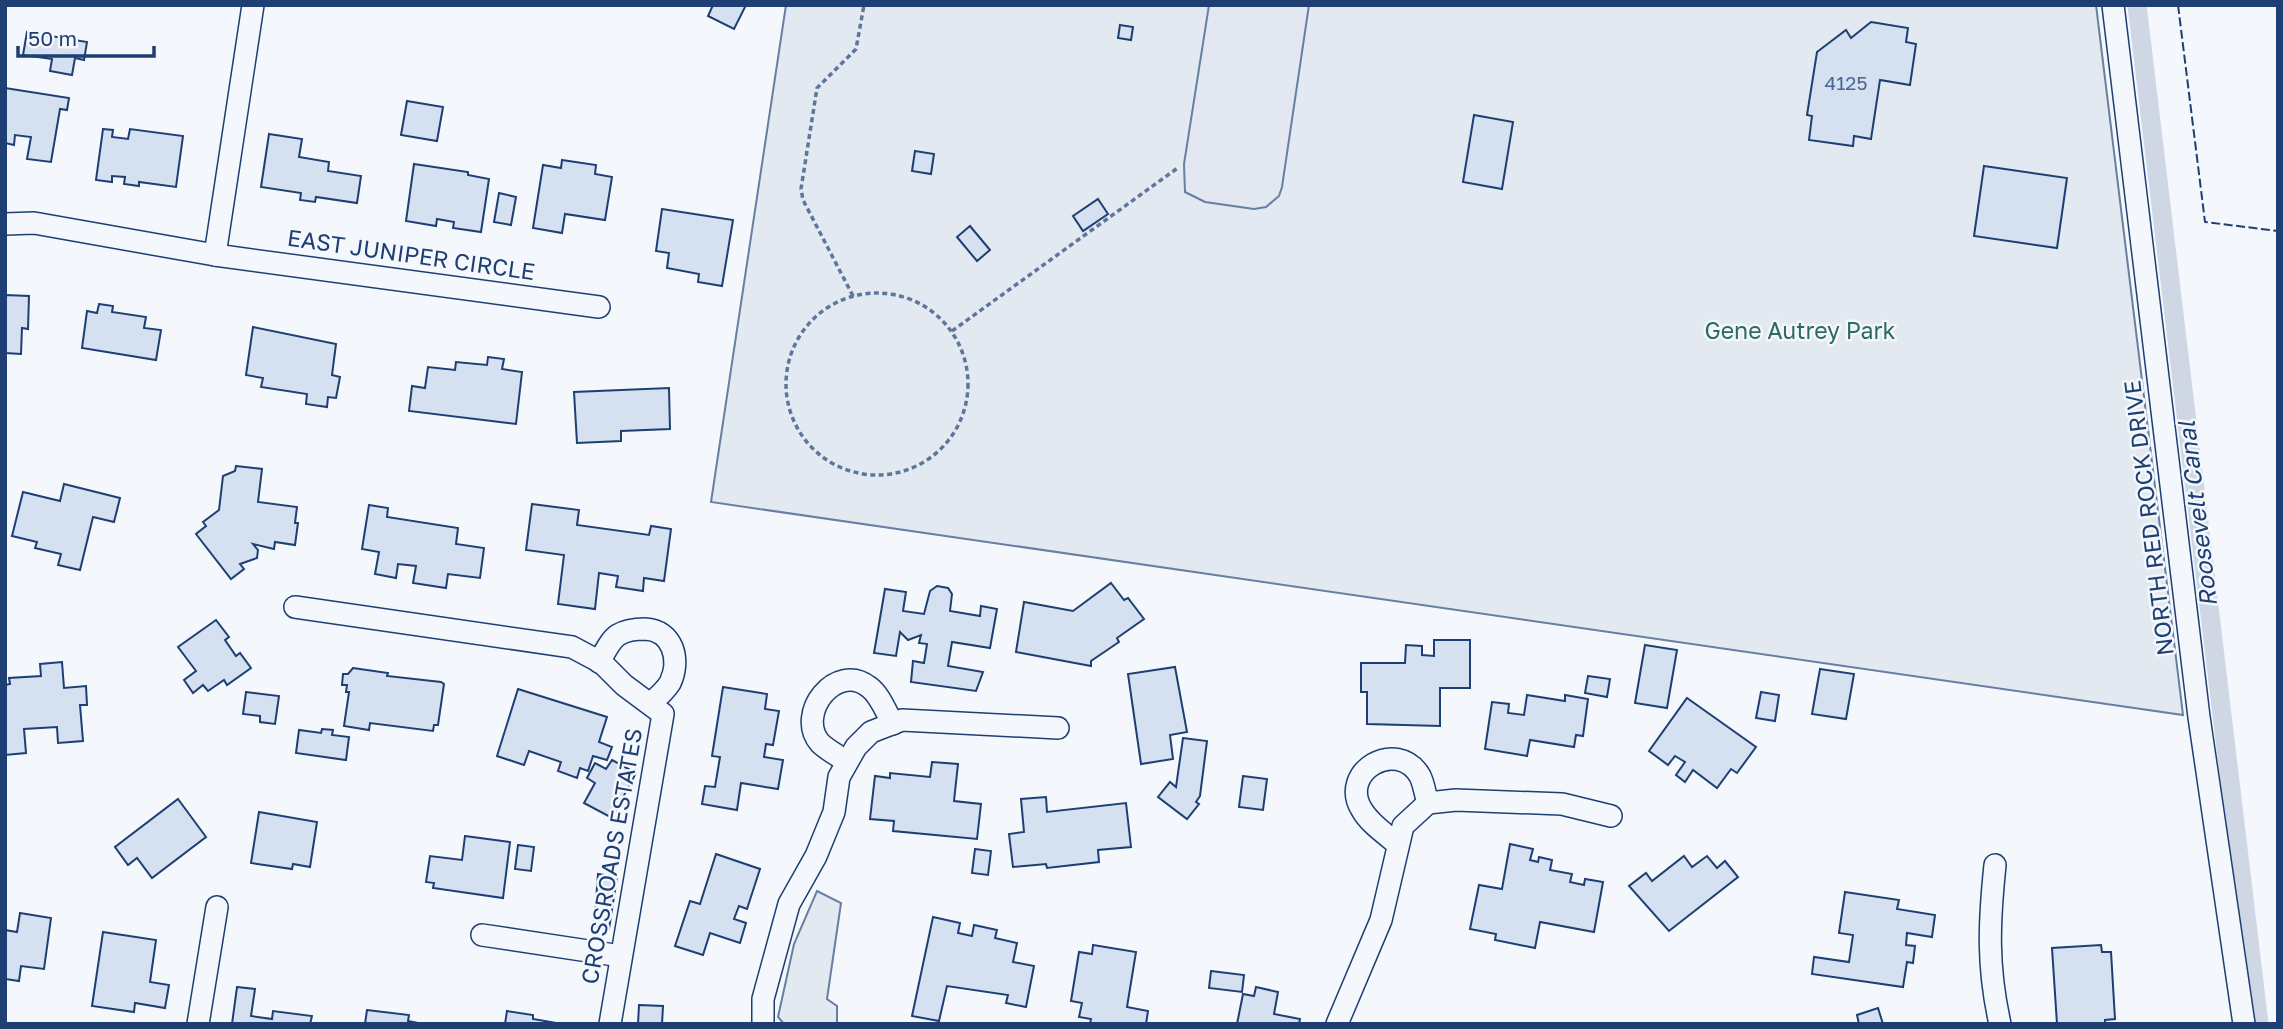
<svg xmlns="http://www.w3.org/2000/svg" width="2283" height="1029" viewBox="0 0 2283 1029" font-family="'Golos Text',sans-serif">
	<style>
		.green { fill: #e3e9f0; stroke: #687fa3; stroke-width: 2 }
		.parking { fill: #e3e8f0; stroke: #687fa3; stroke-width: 2 }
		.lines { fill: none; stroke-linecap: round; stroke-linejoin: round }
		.canal { stroke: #cfd7e4; stroke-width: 19 }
		.building { fill: #d5e0f0; stroke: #1d3f73; stroke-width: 2 }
		.minor-casing { stroke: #1d3f73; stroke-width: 24 }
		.path { stroke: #5e769c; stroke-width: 3.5; stroke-dasharray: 5 3.5; stroke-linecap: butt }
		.minor { stroke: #f4f7fb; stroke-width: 21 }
		.fence { stroke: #1d3f73; stroke-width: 2; stroke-dasharray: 9 3.5; stroke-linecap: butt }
		.labels { text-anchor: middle; stroke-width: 5; stroke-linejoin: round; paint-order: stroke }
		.number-label { font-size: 19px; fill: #4b6792 }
		.street-label { font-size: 23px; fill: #1d3f73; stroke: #f4f7fb }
		.park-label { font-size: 23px; fill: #2c6c60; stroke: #f4f7fb }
		.water-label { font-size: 24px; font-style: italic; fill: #1d3f73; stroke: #f4f7fb }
	</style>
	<rect width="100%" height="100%" fill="#f4f7fb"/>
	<!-- green -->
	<g class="green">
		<path d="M786 5H2096L2183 715 711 502Z"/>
		<path d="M817 891 841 903 827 999 837 1006V1024H784L778 1017 794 944Z"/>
	</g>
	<!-- parking -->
	<path class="parking" d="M1209 5H1309L1282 187 1279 196 1266 207 1254 209 1205 202 1185 192 1184 164Z"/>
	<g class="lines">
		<!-- canal -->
		<path class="canal" d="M2137 5 2259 1024"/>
	</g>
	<!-- building -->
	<g class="building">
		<path d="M713 5H746L734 29 708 16Z"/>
		<path d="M1871 22 1908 28 1906 42 1916 44 1910 85 1880 80 1871 139 1854 136 1853 146 1809 140 1812 116 1807 115 1817 52 1846 30 1851 38Z"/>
		<path d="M1120 25 1133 27 1131 40 1118 38Z"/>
		<path d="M27 32 87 42 84 60 75 58 72 75 50 71 52 59 23 55Z"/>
		<path d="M5 88 69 98 67 110 60 109 51 162 27 159 31 137 15 135 14 145 5 143Z"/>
		<path d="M407 101 443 107 437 141 401 135Z"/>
		<path d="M1474 115 1513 122 1502 189 1463 182Z"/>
		<path d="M103 129 113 130 112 137 128 139 130 129 183 136 176 187 139 182V186L124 184 125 177 112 176V182L96 180Z"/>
		<path d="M269 134 302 139 299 157 329 162 328 171 361 176 357 203 316 197 315 202 300 200 301 193 261 187Z"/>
		<path d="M915 151 934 154 931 174 912 171Z"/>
		<path d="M562 160 596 165 595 174 612 177 605 220 565 214 562 233 533 228 543 165 561 168Z"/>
		<path d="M414 164 468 172V175L489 179 481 232 453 228 454 222 437 219 436 226 406 221Z"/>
		<path d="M1984 166 2067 178 2057 248 1974 236Z"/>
		<path d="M499 193 516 197 511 225 494 222Z"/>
		<path d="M1098 199 1108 214 1083 231 1073 216Z"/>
		<path d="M662 209 733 220 722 286 698 282 699 274 667 268 669 253 656 251Z"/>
		<path d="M970 226 990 250 977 261 957 237Z"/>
		<path d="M5 295 29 296 28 329 22 328 21 354 5 353Z"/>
		<path d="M99 304 113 306 112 312 146 317 144 328 161 330 156 360 82 348 87 311 97 313Z"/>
		<path d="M253 327 336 344 332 375 340 377 336 398 328 397 327 407 306 404 307 394 261 387 263 378 246 375Z"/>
		<path d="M488 357 504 359 502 369 522 372 516 424 409 411 412 386 425 388 428 367 455 370 456 362 487 365Z"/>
		<path d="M669 388 670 429 621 431V441L577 443 574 392Z"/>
		<path d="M236 466 262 469 258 502 297 507 295 523H298L295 545 275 542 274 549 253 544 258 550 257 558 240 564 244 569 231 579 196 534 206 526 203 522 219 510 223 476 235 471Z"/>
		<path d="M64 484 120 498 114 522 93 517 80 570 58 565 61 554 35 548 37 542 12 536 23 492 60 501Z"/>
		<path d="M532 504 579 510 577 525 649 535 651 526 671 529 664 581 644 578 643 591 616 587 618 576 599 573 595 609 558 604 564 555 526 550Z"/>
		<path d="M369 505 388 508 387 517 458 528 456 544 484 548 480 578 448 574 446 588 413 583 416 566 398 564 396 578 375 574 379 552 362 549Z"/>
		<path d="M1111 583 1124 600 1128 598 1144 619 1117 638 1119 642 1091 661V666L1016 652 1024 602 1073 611Z"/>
		<path d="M937 586 948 588 952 594 950 611 980 616 981 606 997 609 990 648 952 642 948 666 983 672 976 691 911 682 913 661 924 663 927 644 919 643 921 635 908 640 900 632 896 656 874 653 885 589 906 592 903 611 924 614 930 591Z"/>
		<path d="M216 620 229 637 225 640 236 656 240 653 251 668 227 685 224 680 208 691 203 685 193 693 184 680 196 671 178 647Z"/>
		<path d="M1434 640H1470V688H1440V726L1367 724V692H1361V663H1405L1406 645 1422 646V655L1434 656Z"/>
		<path d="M1645 645 1677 650 1667 708 1635 703Z"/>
		<path d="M62 662 64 688 86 686 87 705H80L83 741 58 743 57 727 24 729 26 753 5 755V685L10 684 9 678 41 676 40 664Z"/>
		<path d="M1175 667 1187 732 1170 735 1173 759 1141 764 1128 674Z"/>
		<path d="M353 668 388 673 387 676 441 682 444 684 438 725H434L433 731 370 723 369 730 344 726 349 692H346L347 685H342L343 674H348Z"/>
		<path d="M1820 669 1854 674 1846 719 1812 714Z"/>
		<path d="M1588 676 1610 679 1607 697 1585 693Z"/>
		<path d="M723 687 767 694 765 709 779 711 773 745 766 744 764 757 783 760 778 789 741 783 737 810 702 804 705 786 715 787 720 757 712 756Z"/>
		<path d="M518 689 607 717 599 742 612 747 607 760 593 756 588 771 580 768 577 778 558 771 561 762 529 751 524 765 497 756Z"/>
		<path d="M246 692 279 696 275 724 260 722V716L243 714Z"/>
		<path d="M1761 692 1779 695 1775 721 1756 718Z"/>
		<path d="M1527 695 1565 701V695L1588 699 1583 736 1576 735 1574 747 1530 740 1527 756 1485 749 1492 702 1509 704 1508 713 1524 715Z"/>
		<path d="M1687 698 1756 747 1737 773 1731 769 1717 788 1693 770 1685 782 1676 775 1685 762 1675 756 1668 765 1649 751Z"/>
		<path d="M322 729 333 730 332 735 349 737 346 760 296 753 299 730 321 733Z"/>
		<path d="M1183 738 1207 741 1200 796 1196 802 1199 804 1187 819 1158 797 1170 782 1176 787Z"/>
		<path d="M612 760 636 773 612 818 584 803 595 783 587 778 595 763 606 769Z"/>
		<path d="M932 762 958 764 954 801 981 804 977 839 893 831 894 821 870 819 875 776 890 778V773L930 777Z"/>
		<path d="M1243 776 1267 779 1263 810 1239 807Z"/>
		<path d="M1046 797 1047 812 1126 803 1131 847 1098 850 1099 862 1047 868 1046 864 1013 867 1009 834 1024 832 1021 799Z"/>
		<path d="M178 799 206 837 152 878 137 858 128 865 115 847Z"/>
		<path d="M259 812 317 822 310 867 293 864 292 869 251 863Z"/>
		<path d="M465 836 510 842 503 898 433 888 434 883 426 882 430 856 462 860Z"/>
		<path d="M1510 844 1533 849 1530 860 1538 862 1539 857 1552 860 1550 870 1572 874 1570 882 1584 885 1585 879 1603 882 1594 932 1540 922 1535 948 1495 940 1496 934 1470 929 1479 885 1502 889Z"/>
		<path d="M518 845 534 847 531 871 515 869Z"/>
		<path d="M975 849 991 851 988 875 972 873Z"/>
		<path d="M716 854 760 869 747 909 739 906 734 919 746 923 740 943 710 933 703 955 675 946 690 901 700 904Z"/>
		<path d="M1684 856 1692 867 1707 856 1717 868 1725 861 1738 877 1669 931 1629 886 1646 873 1652 881Z"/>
		<path d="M598 874 617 877 609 929 594 927Z"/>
		<path d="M1845 892 1899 900 1897 909 1935 915 1932 937 1907 933 1906 945 1915 946 1913 963 1907 962 1903 987 1812 974 1814 957 1849 962 1853 935 1839 933Z"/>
		<path d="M20 913 51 918 44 969 21 966 19 981 5 979V930L17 932Z"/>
		<path d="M933 917 960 923 958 933 972 936 974 925 997 930 995 938 1017 943 1013 962 1034 966 1026 1007 1006 1003 1008 995 947 986 939 1021 912 1016Z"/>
		<path d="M103 932 156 940 150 982 169 985 165 1008 135 1003 134 1012 92 1006Z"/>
		<path d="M1093 945 1136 952 1127 1007 1148 1011 1146 1024H1090L1091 1019 1079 1017 1082 1003 1071 1001 1079 952 1092 954Z"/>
		<path d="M2101 945 2102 952H2111L2115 1019 2105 1020V1024H2057L2052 948Z"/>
		<path d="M1211 971 1244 975 1242 992 1209 988Z"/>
		<path d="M237 987 255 989 251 1016 272 1019 273 1011 312 1016 310 1024H232Z"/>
		<path d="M1256 987 1278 992 1274 1014 1300 1019 1299 1024H1237L1243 994 1254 996Z"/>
		<path d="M639 1005 663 1006 662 1024H638Z"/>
		<path d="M1878 1008 1883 1024H1859L1857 1015Z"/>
		<path d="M367 1010 409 1015 408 1021 423 1024H365Z"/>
		<path d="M507 1011 533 1015V1019L562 1024H505Z"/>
	</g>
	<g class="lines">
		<defs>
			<g id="minor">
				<path d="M2113 5 2199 717 2244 1024"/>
				<path d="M5 224 34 223 215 255 599 307"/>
				<path d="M215 255 253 5"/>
				<path d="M295 607 572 647 602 663 624 685 663 714 610 1024"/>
				<path d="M599 662C604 654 610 640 618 635 626 630 636 629 645 629 673 630 681 660 670 683 665 691 658 697 651 703"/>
				<path d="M847 762C839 756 827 750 820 743 795 714 836 661 869 687 880 695 886 712 893 724"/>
				<path d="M1397 844C1386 834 1370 824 1362 810 1338 772 1397 737 1420 776 1424 784 1425 794 1428 803"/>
				<path d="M1995 865C1989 923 1987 966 2000 1024"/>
				<path d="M482 935 621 956"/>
				<path d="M198 1024 217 907"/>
				<path d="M763 1024V999L789 904 816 856 834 812 839 777 856 747 871 732 902 720 1058 728"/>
				<path d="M1337 1024 1381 920 1403 826 1428 803 1456 800 1562 804 1611 816"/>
			</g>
		</defs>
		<!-- minor casing -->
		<use href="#minor" class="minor-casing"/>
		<!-- path -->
		<g class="path">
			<circle cx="877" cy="384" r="91"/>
			<path d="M853 296 803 200 801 189 817 88 856 49 864 5"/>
			<path d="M952 331 1179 167"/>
		</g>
		<!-- minor -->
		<use href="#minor" class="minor"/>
		<!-- fence -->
		<path class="fence" d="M2178 5 2205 222 2278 231"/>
	</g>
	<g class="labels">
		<!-- number labels -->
		<g class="number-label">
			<text x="1846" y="90">4125</text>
		</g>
		<!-- street labels -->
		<g class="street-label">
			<text transform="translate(411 255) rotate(8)" y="8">EAST JUNIPER CIRCLE</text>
			<text transform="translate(2149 518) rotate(-97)" y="8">NORTH RED ROCK DRIVE</text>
			<text transform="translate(612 856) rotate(-80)" y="8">CROSSROADS ESTATES</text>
		</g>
		<!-- park labels -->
		<g class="park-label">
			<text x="1800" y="339">Gene Autrey Park</text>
		</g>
		<!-- water labels -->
		<g class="water-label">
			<text transform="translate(2198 514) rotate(-97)" y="8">Roosevelt Canal</text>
		</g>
	</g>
	<!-- border -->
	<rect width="2283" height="1029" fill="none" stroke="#1d3f73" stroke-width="14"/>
	<!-- scale -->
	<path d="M18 46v10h136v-10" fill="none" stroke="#1d3f73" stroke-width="3.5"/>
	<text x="28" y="46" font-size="21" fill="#1d3f73" stroke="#f4f7fb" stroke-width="5" paint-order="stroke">50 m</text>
</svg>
